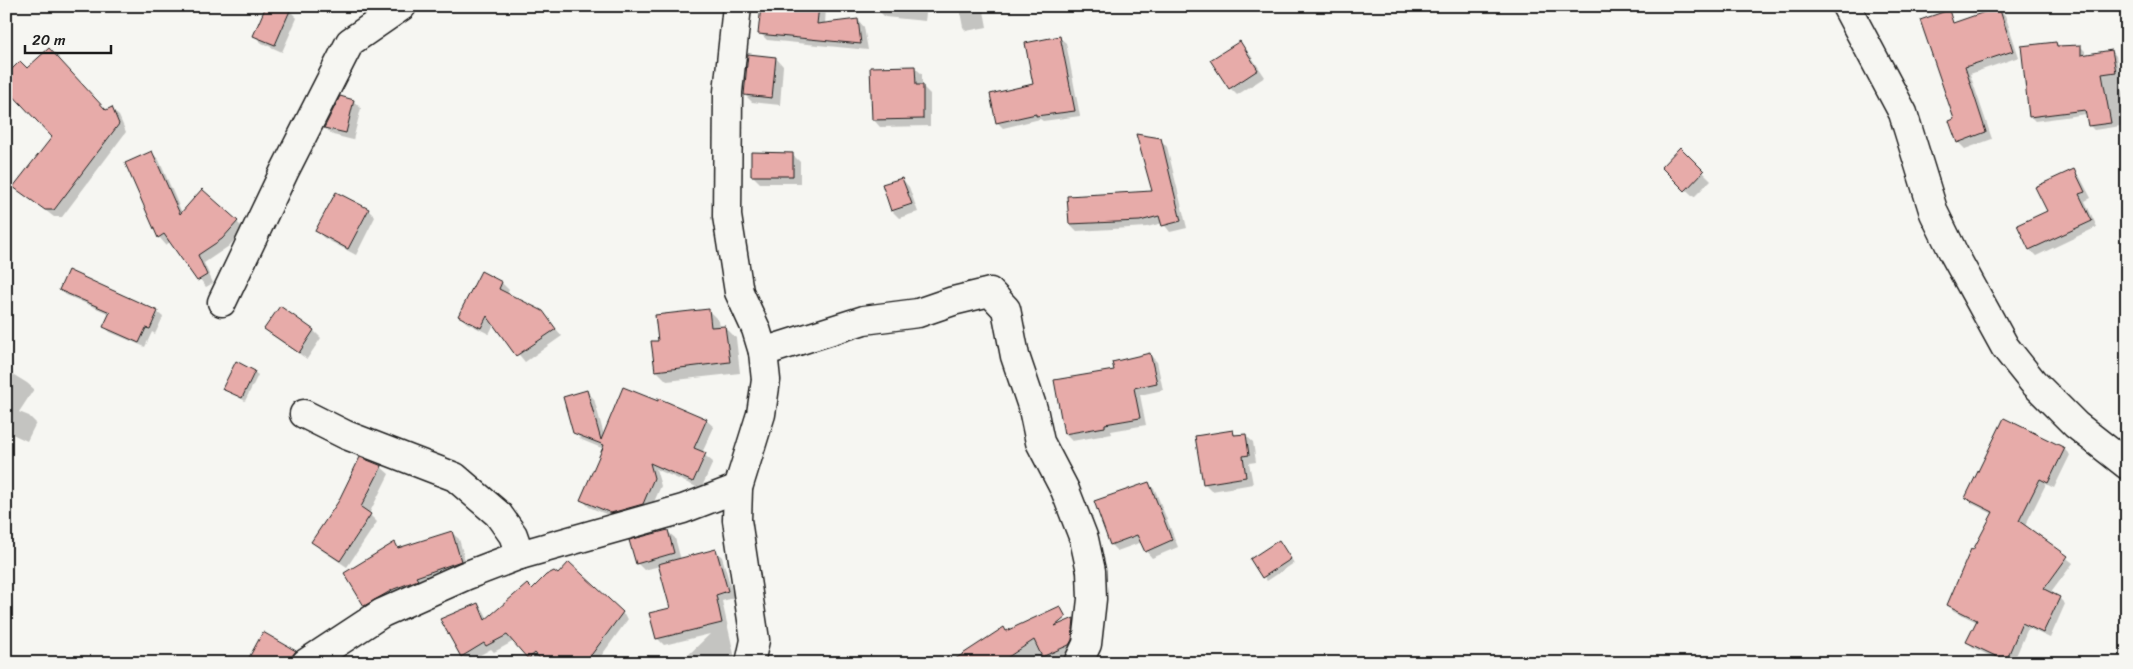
<svg xmlns="http://www.w3.org/2000/svg" width="2133" height="669" viewBox="0 0 2133 669" font-family="Sriracha,sans-serif">
	<style>
		.shadow { fill: #0003 }
		.building { fill: #e7aba9; stroke: #1c1c1c }
		.lines { fill: none; stroke-linecap: round; stroke-linejoin: round }
		.street-casing { stroke: #1c1c1c; stroke-width: 31 }
		.street { stroke: #f6f6f2; stroke-width: 28 }
	</style>
	<rect width="100%" height="100%" fill="#f6f6f2"/>
	<filter id="ink" filterUnits="userSpaceOnUse"><feTurbulence type="fractalNoise" baseFrequency=".02" numOctaves="2"/><feDisplacementMap in="SourceGraphic" scale="10" xChannelSelector="R" yChannelSelector="G"/><feConvolveMatrix kernelMatrix="1 2 1 2 8 2 1 2 1" color-interpolation-filters="sRGB"/></filter>
	<g filter="url(#ink)">
		<!-- shadow -->
		<g class="shadow">
			<path d="M762 6H826L825 25 858 20 864 27 868 50 767 40 760 33Z"/>
			<path d="M878 6H927L925 21 885 17 878 10Z"/>
			<path d="M983 6 987 27 966 31 963 27 959 7Z"/>
			<path d="M1998 9 2005 15 2019 57 1970 74 1992 139 1965 149 1958 142 1956 120 1926 33Z"/>
			<path d="M290 11 297 18 282 52 262 43 254 36Z"/>
			<path d="M1060 38 1066 43 1080 116 1043 121 1040 119 1003 128 997 122 1035 85Z"/>
			<path d="M1240 43 1247 50 1265 77 1237 95 1230 88Z"/>
			<path d="M2056 43 2060 47 2080 46 2085 51V56L2112 51 2116 56 2123 94 2127 93V125L2094 130 2089 125 2087 114 2035 121 2030 116Z"/>
			<path d="M776 58 783 66 780 105 752 102 745 95Z"/>
			<path d="M914 67 922 74V86L930 94V126L880 127 873 119Z"/>
			<path d="M27 70 106 111 111 109 119 116 126 132 62 217H54L15 187 53 137Z"/>
			<path d="M353 101 361 108 353 140 333 135 325 128Z"/>
			<path d="M1160 139 1167 147 1187 228 1170 232 1163 223 1147 227 1077 231 1070 224 1154 192Z"/>
			<path d="M1680 149 1711 180 1694 197 1662 167Z"/>
			<path d="M152 153 159 160 182 213 237 222 244 229 229 246 204 263 213 283 206 287 171 241 166 245 159 237Z"/>
			<path d="M792 154 800 162V183H760L752 175Z"/>
			<path d="M2074 171 2080 177 2091 198 2085 201 2097 227 2036 256 2030 250 2048 212Z"/>
			<path d="M902 179 909 187 918 212 899 218 892 211Z"/>
			<path d="M368 210 375 217 356 255 324 238 317 231Z"/>
			<path d="M502 283 509 290 507 294 542 312 562 336 525 362 494 324 489 334 467 323 459 316Z"/>
			<path d="M61 290 157 312 163 317 155 334 152 332 145 347 110 332 105 327 110 314 66 295Z"/>
			<path d="M280 307 314 331 321 338 307 359 273 336 265 329Z"/>
			<path d="M708 310 719 321 720 328 725 327 736 338 740 373 667 381 656 370 660 342Z"/>
			<path d="M1150 355 1157 362 1163 390 1140 395 1146 425 1111 431 1112 434 1072 441 1065 434 1115 371Z"/>
			<path d="M6 370 27 383 34 389 19 412 29 416 36 423 27 441 6 431Z"/>
			<path d="M254 372 258 375 245 401 224 388Z"/>
			<path d="M587 391 594 399 604 435 706 420 714 427 702 453 713 462 701 489 656 469 661 486 650 511 620 520 589 507 582 499 604 449 582 440 575 433Z"/>
			<path d="M2004 420 2064 449 2070 455 2054 488 2046 484 2025 526 2073 563 2050 594 2059 598 2065 604 2050 638 2028 628 2013 663H2004L1974 648 1968 642 1977 622 1954 611 1948 605 1993 514 1973 504 1967 498Z"/>
			<path d="M1232 432 1237 436 1245 435 1253 442 1256 462 1249 463 1253 484 1212 491 1204 483Z"/>
			<path d="M381 467 389 474 369 514 377 522 347 567 320 549 313 542Z"/>
			<path d="M1149 484 1155 490 1178 547 1152 558 1146 551 1142 542 1117 551 1111 545Z"/>
			<path d="M667 531 675 538 681 560 715 550 722 557 734 598 722 601 736 663H680L710 634 664 645 657 638 672 609 660 566 644 570 637 563Z"/>
			<path d="M452 533 459 539 467 567 371 612 365 606 395 544 400 549Z"/>
			<path d="M1282 545 1294 563 1267 581 1252 560Z"/>
			<path d="M532 591 622 613 628 619 596 663H532L514 641 494 652 491 649 468 662 462 656 478 604 484 611 488 619Z"/>
			<path d="M1054 619 1057 627 1074 620 1079 625 1075 650 1047 663H961L1007 632Z"/>
			<path d="M295 652 302 659 300 663H255Z"/>
			<path d="M2102 658 2112 663H2100Z"/>
		</g>
		<!-- building -->
		<g class="building">
			<path d="M266 6H292L275 45 253 36Z"/>
			<path d="M761 6H819L817 24 858 19 861 44 758 34Z"/>
			<path d="M1999 7 2013 51 1965 67 1986 132 1957 143 1949 121 1954 119 1920 20 1949 10 1953 23Z"/>
			<path d="M1060 36 1075 111 1036 116V114L996 123 990 94 1033 84 1025 43Z"/>
			<path d="M1240 41 1258 70 1229 89 1210 60Z"/>
			<path d="M2056 42 2057 46 2081 45V55L2112 50 2116 72 2102 74 2111 123 2088 126 2085 110 2029 117 2021 46Z"/>
			<path d="M49 48 106 110 112 107 119 124 54 210H45L13 187 52 137 6 88V75L20 61 27 68Z"/>
			<path d="M748 54 776 57 772 98 744 95Z"/>
			<path d="M915 66 916 85H923V119L872 120 870 67Z"/>
			<path d="M340 96 354 100 346 133 324 128Z"/>
			<path d="M1136 134 1161 138 1181 221 1162 226 1159 216 1140 221 1069 224 1067 196 1152 191Z"/>
			<path d="M1680 147 1704 171 1685 191 1661 167Z"/>
			<path d="M152 151 180 214 202 189 238 221 222 239 198 255 207 275 197 281 164 234 158 238 125 163Z"/>
			<path d="M751 152 793 153V176H751Z"/>
			<path d="M2074 169 2085 192 2079 194 2092 221 2029 250 2017 225 2047 211 2035 187Z"/>
			<path d="M902 178 912 204 891 211 882 184Z"/>
			<path d="M336 192 369 209 348 249 315 231Z"/>
			<path d="M68 270 158 311 150 329 146 328 139 343 103 327 110 312 59 290Z"/>
			<path d="M481 271 502 282 499 289 543 311 556 329 516 356 487 316 481 328 458 316Z"/>
			<path d="M280 306 314 330 299 353 264 329Z"/>
			<path d="M709 309 711 327 725 326 730 362 655 371 651 341H658L655 315Z"/>
			<path d="M1150 353 1157 383 1134 388 1140 418 1105 424V427L1064 434 1054 380 1114 370 1112 362Z"/>
			<path d="M236 361 255 371 242 398 222 389Z"/>
			<path d="M623 387 658 401V398L707 419 694 448 706 453 693 482 650 463 654 478 643 504 611 513 580 500 604 445 573 433 563 397 587 390 601 440Z"/>
			<path d="M2004 418 2065 448 2048 483 2040 479 2019 521 2068 556 2044 589 2060 597 2043 633 2022 623 2006 661 1966 642 1977 620 1947 605 1971 549 1973 550 1993 512 1965 498Z"/>
			<path d="M1233 430 1234 435 1246 434 1249 455 1243 456 1246 477 1203 484 1195 436Z"/>
			<path d="M360 457 382 466 361 507 371 514 340 561 311 542 338 502Z"/>
			<path d="M1149 482 1172 540 1145 552 1137 535 1110 545 1094 501Z"/>
			<path d="M668 530 674 553 636 564 629 540Z"/>
			<path d="M452 531 461 561 416 577 418 580 394 589 364 606 344 573 395 542 398 548Z"/>
			<path d="M1279 540 1291 559 1262 578 1250 559Z"/>
			<path d="M716 549 728 591 716 595 722 623 656 639 649 613 670 608 658 564Z"/>
			<path d="M569 562 623 612 592 654 582 663H544L535 653 528 659 507 635 486 646 484 643 461 657 440 619 478 603 485 620 527 584 532 589 546 575 554 571 558 574Z"/>
			<path d="M1060 606 1066 617 1055 626 1074 618 1072 640 1069 645 1042 657 1034 640 999 663H949L1004 627 1006 631Z"/>
			<path d="M263 632 296 651 292 656 291 663H246Z"/>
		</g>
		<g class="lines">
			<defs>
				<g id="street">
					<path d="M737 6 728 92 727 216 739 292 756 329 763 352 766 380 761 414 738 488 737 520 755 640 750 663"/>
					<path d="M1846 6 1903 113 1934 213 1954 254 2005 347 2033 382 2076 425 2127 465"/>
					<path d="M222 302 284 172 350 42 402 6"/>
					<path d="M763 352 864 320 918 313 953 301 990 292 1006 309 1015 356 1033 409 1040 442 1065 490 1084 539 1091 571 1092 599 1087 644 1078 663"/>
					<path d="M304 414 346 435 455 477 498 514 513 535 520 555"/>
					<path d="M306 663 382 613 465 576 520 555 683 509 738 488"/>
				</g>
			</defs>
			<!-- street casing -->
			<use href="#street" class="street-casing"/>
			<!-- street -->
			<use href="#street" class="street"/>
		</g>
	</g>
	<!-- margin -->
	<rect width="2133" height="669" fill="none" stroke="#f6f6f2" stroke-width="25"/>
	<rect x="12" y="12" width="2108" height="644" fill="none" stroke="#1c1c1c" stroke-width="2" filter="url(#ink)"/>
	<!-- scale -->
	<path d="M25 45v8h86v-8" fill="none" stroke="#1c1c1c" stroke-width="2.5"/>
	<text x="32" y="45" font-size="15" fill="#1c1c1c" stroke="#f6f6f2" stroke-width="4" paint-order="stroke">20 m</text>
</svg>
